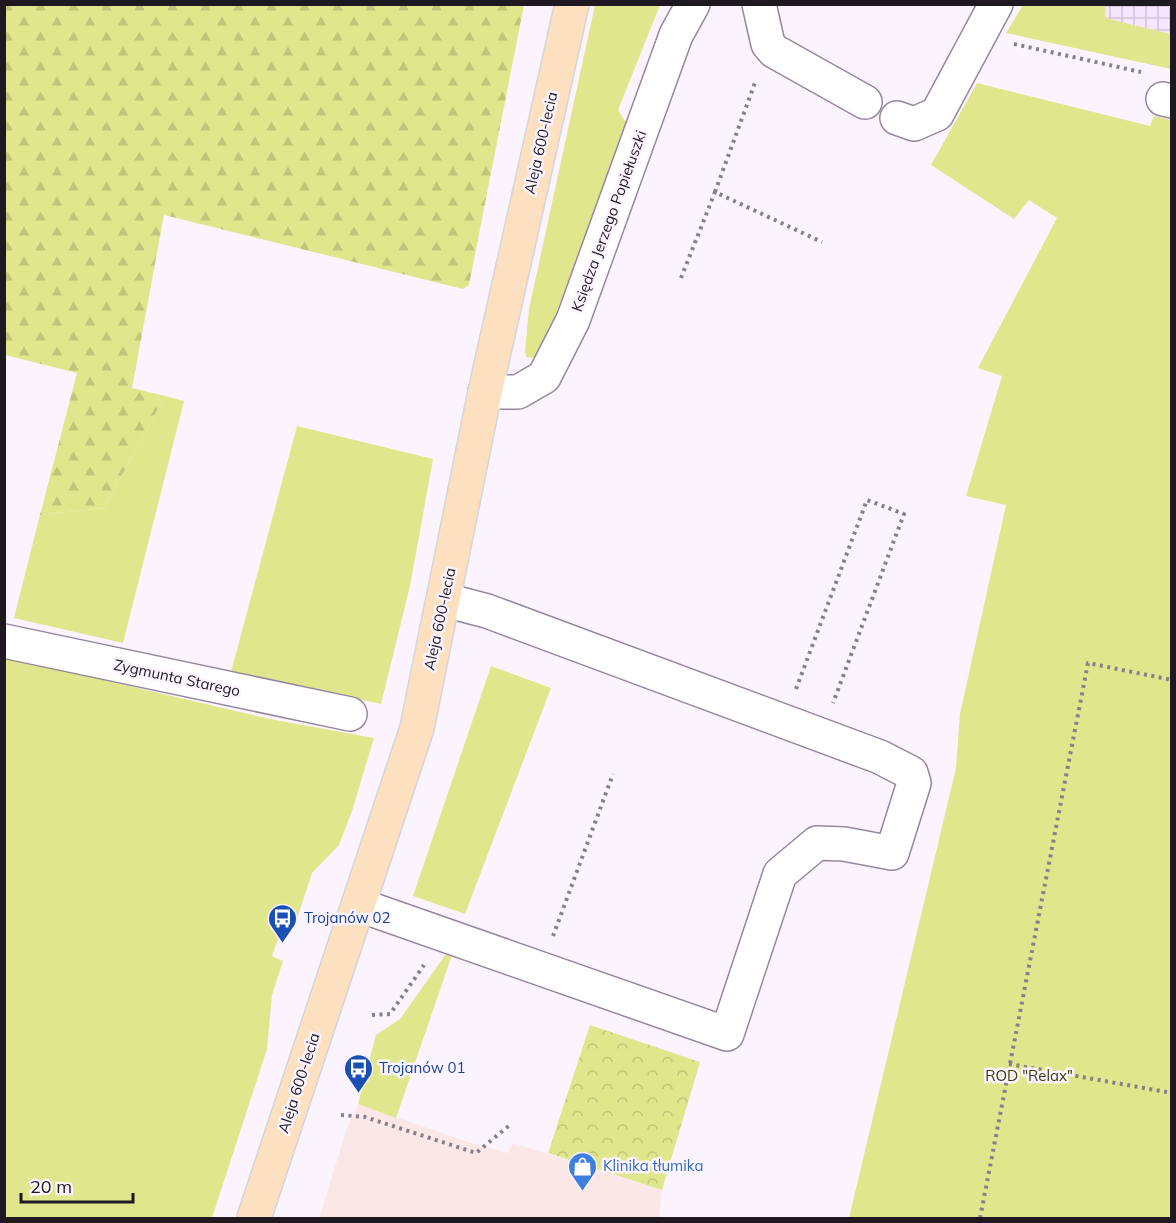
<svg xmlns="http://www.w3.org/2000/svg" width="1176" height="1223" viewBox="0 0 1176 1223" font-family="Mulish,sans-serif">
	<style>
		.commercial { fill: #fce7e7 }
		.industrial { fill: url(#industrial-grid) }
		.green { fill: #e0e68c }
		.forest { fill: url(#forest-firs) }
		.park { fill: url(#park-crowns) }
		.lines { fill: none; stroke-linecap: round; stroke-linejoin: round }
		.minor-casing { stroke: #97879e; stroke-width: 36 }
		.major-casing { stroke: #d6d5d7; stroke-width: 36 }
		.path { stroke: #87808a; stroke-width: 4; stroke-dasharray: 3 4.5; stroke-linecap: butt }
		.minor { stroke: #fff; stroke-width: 33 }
		.major { stroke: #fce0bf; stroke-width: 33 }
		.labels { text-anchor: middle; stroke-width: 5; stroke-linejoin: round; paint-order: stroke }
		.street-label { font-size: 15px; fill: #1e1821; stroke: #fbf4fe }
		.transit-label { font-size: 15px; fill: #164399; stroke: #fbf4fe; text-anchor: start }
		.park-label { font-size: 15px; fill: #3a3c11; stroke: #fbf4fe }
		.shop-label { font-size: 15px; fill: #366cbe; stroke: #fbf4fe; text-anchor: start }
	</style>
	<defs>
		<pattern id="industrial-grid" width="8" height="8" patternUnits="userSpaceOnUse" patternTransform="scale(1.5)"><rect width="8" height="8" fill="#f6e5fe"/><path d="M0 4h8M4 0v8" fill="none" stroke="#d2c4d9"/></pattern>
		<pattern id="forest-firs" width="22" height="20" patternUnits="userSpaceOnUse" patternTransform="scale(1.5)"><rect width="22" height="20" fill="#e0e68c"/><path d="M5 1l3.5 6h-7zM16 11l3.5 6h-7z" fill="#c0c578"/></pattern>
		<pattern id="park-crowns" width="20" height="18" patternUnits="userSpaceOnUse" patternTransform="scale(1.5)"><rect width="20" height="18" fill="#e0e68c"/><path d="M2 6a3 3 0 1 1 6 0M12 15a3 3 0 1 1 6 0" fill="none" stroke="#c0c578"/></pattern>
	</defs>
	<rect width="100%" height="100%" fill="#fbf4fe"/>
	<!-- commercial -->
	<path class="commercial" d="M358 1104 468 1142 508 1153 513 1143 662 1190 659 1218H319L347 1128Z"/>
	<!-- industrial -->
	<path class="industrial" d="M1106 5H1171V34L1105 18Z"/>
	<!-- green -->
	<g class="green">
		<path d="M595 5H660L618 110 627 124 539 359 526 357 525 350 529 309Z"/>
		<path d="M1023 5H1106L1105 18 1171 34V69L1006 33Z"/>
		<path d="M977 83 1150 126 1154 116 1171 120V1218H849L956 768 960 714 1006 505 966 496 1002 376 978 368 1057 218 1029 200 1014 219 931 165Z"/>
		<path d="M165 396 184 401 123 643 14 618 40 515 104 508Z"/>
		<path d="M297 426 433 459 410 586 381 704 231 672Z"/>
		<path d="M5 657 270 719 374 738 352 811 339 845 312 873 295 925 284 922 272 956 283 961 272 995 267 1049 212 1218H5Z"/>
		<path d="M491 666 551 688 465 914 413 896Z"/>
		<path d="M446 954 452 955 396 1118 358 1104 376 1035 400 1019Z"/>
	</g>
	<!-- forest -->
	<path class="forest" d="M5 4 524 5 469 285 463 289 164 215 132 388 165 396 104 508 40 515 77 373 5 355Z"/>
	<!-- park -->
	<path class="park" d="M590 1025 700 1062 662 1190 548 1153Z"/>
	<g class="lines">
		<defs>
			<g id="minor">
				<path d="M759 4 768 44 774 51 865 102"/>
				<path d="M1163 99 1172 101"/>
				<path d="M897 118 914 124 937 114 996 4"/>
				<path d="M485 392H518L544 377 573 320 676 35 693 4"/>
				<path d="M4 641 350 714"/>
				<path d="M359 905 727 1034 780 874 817 843 844 844 892 853 914 783 911 773 880 757 487 611 445 600"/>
			</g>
			<path id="major" d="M254 1218 417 728 485 392 572 4"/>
		</defs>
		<!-- minor casing -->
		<use href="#minor" class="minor-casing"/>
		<!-- major casing -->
		<use href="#major" class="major-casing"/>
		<!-- path -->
		<g class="path">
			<path d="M1014 44 1141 72"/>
			<path d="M715 192 756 80"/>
			<path d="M681 278 715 192 822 242"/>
			<path d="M796 689 867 500 904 514 833 703"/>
			<path d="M553 936 613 774"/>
			<path d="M372 1015 390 1014 424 965"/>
			<path d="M1009 1064 1172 1093"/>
			<path d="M341 1115 365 1117 476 1153 511 1124"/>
			<path d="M980 1218 1088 663 1172 680"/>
		</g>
		<!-- minor -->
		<use href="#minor" class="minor"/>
		<!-- major -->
		<use href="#major" class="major"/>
	</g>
	<!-- icons -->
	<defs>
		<symbol id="bus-pin" viewBox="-11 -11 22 30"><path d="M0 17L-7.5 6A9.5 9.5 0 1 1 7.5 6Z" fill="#1a4fb4" stroke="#fbf4fe"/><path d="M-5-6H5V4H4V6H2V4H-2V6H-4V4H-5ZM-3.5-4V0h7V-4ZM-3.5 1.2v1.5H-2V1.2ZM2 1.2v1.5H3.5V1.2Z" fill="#fff"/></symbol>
		<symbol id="shop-pin" viewBox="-11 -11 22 30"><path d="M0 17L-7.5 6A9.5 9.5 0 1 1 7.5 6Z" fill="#3f7fe0" stroke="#fbf4fe"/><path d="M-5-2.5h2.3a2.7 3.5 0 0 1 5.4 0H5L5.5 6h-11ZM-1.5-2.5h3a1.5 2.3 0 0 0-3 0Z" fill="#fff"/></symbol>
	</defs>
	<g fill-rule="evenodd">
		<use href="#bus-pin" x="266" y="902" width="33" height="45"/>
		<use href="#bus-pin" x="342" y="1052" width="33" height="45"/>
		<use href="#shop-pin" x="566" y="1150" width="33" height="45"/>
	</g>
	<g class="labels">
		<!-- street labels -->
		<g class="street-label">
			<text transform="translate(541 143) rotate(-77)" y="5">Aleja 600-lecia</text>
			<text transform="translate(609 221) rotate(-70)" y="5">Księdza Jerzego Popiełuszki</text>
			<text transform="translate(440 619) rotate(-78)" y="5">Aleja 600-lecia</text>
			<text transform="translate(177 678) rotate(12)" y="5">Zygmunta Starego</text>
			<text transform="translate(299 1083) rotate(-72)" y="5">Aleja 600-lecia</text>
		</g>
		<!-- transit labels -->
		<g class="transit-label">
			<text x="304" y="923">Trojanów 02</text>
			<text x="379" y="1073">Trojanów 01</text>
		</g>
		<!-- park labels -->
		<g class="park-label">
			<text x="1029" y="1081">ROD "Relax"</text>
		</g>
		<!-- shop labels -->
		<g class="shop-label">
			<text x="603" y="1171">Klinika tłumika</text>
		</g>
	</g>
	<!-- border -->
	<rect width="1176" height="1223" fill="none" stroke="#1e1821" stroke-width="12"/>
	<!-- scale -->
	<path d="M21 1193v9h112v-9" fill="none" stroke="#1e1821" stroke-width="3"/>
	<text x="30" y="1193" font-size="18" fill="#1e1821" stroke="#fbf4fe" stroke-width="4.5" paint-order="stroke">20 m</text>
</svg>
